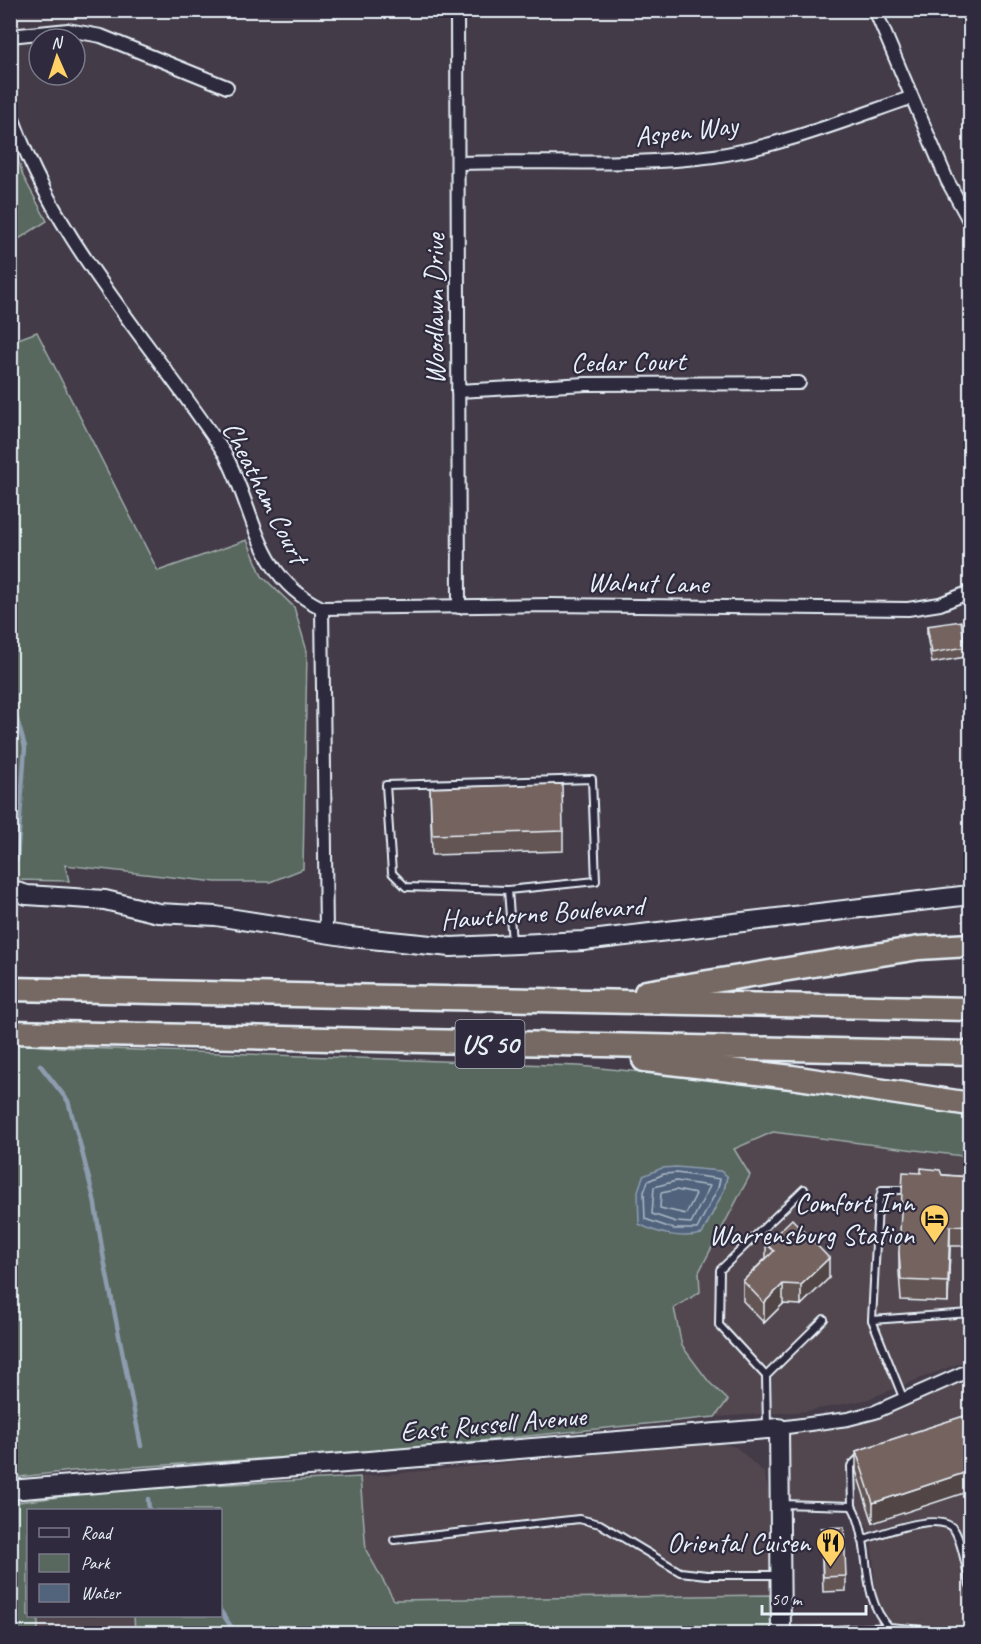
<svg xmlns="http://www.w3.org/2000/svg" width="981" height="1644" viewBox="0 0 981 1644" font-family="Caveat,sans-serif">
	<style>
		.built { fill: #524750 }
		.green { fill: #59685e; stroke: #a0acab; stroke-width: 1.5; fill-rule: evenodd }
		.water { fill: #51647c; stroke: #8d9cae; stroke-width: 1.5 }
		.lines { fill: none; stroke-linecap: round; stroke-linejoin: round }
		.shore { stroke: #acb9c6; stroke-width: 1.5 }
		.stream { stroke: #8d9cae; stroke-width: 4.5 }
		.lane-casing { stroke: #e8f1f8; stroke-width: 10 }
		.street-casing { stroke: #e8f1f8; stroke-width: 16 }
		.secondary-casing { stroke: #e8f1f8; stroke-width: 22 }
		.highway-casing { stroke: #e8f1f8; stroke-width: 27 }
		.lane { stroke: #2f2a3d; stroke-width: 6 }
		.street { stroke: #2f2a3d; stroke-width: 12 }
		.secondary { stroke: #2f2a3d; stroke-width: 18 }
		.highway { stroke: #766964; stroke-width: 22 }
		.wall { fill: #645553; stroke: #e8f1f8; stroke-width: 1.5 }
		.shaded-wall { fill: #514544; stroke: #e8f1f8; stroke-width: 1.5 }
		.building { fill: #746361; stroke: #e8f1f8; stroke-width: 1.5 }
		.labels { text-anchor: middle; stroke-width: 4.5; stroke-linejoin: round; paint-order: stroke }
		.shield { fill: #2f2a3d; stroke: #b0b5c0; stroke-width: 1.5 }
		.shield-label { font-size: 27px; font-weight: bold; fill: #e8f1f8 }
		.street-label { font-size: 28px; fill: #e8f1f8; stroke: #2f2a3d }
		.poi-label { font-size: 28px; fill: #e8f1f8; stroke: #2f2a3d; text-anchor: end }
	</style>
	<rect width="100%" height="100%" fill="#443b48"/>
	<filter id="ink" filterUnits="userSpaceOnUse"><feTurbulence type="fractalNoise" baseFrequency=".0167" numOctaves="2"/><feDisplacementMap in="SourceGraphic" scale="12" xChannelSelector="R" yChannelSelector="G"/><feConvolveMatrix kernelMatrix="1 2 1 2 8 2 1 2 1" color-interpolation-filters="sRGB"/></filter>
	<g filter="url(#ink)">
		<!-- built -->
		<g class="built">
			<path d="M773 1132 970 1157V1359L865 1400 807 1411 715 1417 728 1400 709 1382 682 1345 674 1308 699 1292V1272L750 1175 734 1149Z"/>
			<path d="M970 1370V1633H944V1628L879 1627 872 1544 867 1525 840 1504 787 1503 784 1432 848 1419Z"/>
			<path d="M713 1443 736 1447 764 1473 768 1490 770 1595 394 1600 366 1550 360 1477Z"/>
			<path d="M38 1616H134L135 1633 38 1634Z"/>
		</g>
		<!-- green -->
		<g class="green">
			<path d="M11 135 23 176 47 221 11 244Z"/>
			<path d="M37 332 158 571 247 540 262 576 294 607 307 651 303 869 270 882H216L65 865 69 881 11 880 10 342Z"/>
			<path d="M10 1043 54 1047 579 1066 724 1080 970 1116V1157L773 1132 734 1149 750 1175 699 1272 700 1292 674 1308 682 1346 709 1382 728 1400 715 1417 381 1451 72 1471 11 1478ZM703 1170 720 1171 727 1176 724 1190 702 1234Z"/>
			<path d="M360 1477 366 1550 394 1600 770 1595 771 1633H135L134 1616H220V1510H28V1616H38V1633H11L10 1503 115 1490Z"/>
		</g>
		<!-- water -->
		<path class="water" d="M676 1167 720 1171 727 1176 724 1190 702 1234C681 1239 658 1234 639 1224L638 1191 643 1176 662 1168Z"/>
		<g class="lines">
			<!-- shore -->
			<g class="shore">
				<path d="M676 1173 720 1179 718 1188 697 1229H674L645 1219 644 1192 648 1181 664 1174Z"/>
				<path d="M676 1181 710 1186 691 1223 676 1222 652 1214 654 1187Z"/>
				<path d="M676 1190 696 1194 686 1214 660 1208 661 1193Z"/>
			</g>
			<!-- stream -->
			<g class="stream">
				<path d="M10 696 25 747 17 860"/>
				<path d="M40 1065 68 1101 79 1140 94 1199 104 1260 141 1446"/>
				<path d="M148 1499 149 1510"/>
				<path d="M220 1610 236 1634"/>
			</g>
			<defs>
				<g id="lane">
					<path d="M508 890 406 887 392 873 386 785 592 779 596 881 508 890 512 942"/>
					<path d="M872 1320 970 1313"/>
					<path d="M766 1376 824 1319"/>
					<path d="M904 1400 872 1320 878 1205 882 1190H910"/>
					<path d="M767 1426 766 1376 719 1325 720 1270 804 1189"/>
					<path d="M780 1504 852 1506C873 1542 858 1596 889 1627L935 1631 937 1634"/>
					<path d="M852 1506 851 1466 861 1456"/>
					<path d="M394 1540 579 1519 600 1524 680 1572 707 1575H780"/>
					<path d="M862 1540C881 1534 942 1509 955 1531 963 1545 966 1569 970 1585"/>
					<path d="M782 1633 889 1627"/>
				</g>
				<g id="street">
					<path d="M457 10 459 607"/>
					<path d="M875 10 947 180 970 222"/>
					<path d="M10 36 68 30 101 36 227 87"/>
					<path d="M10 110C53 241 151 341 225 454 256 512 255 577 322 608L326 933"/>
					<path d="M459 163C544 160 630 167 714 156 781 146 846 120 910 98"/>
					<path d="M458 391 586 384 799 383"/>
					<path d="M322 608 550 605 908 609 940 604 970 592"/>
					<path d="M779 1428 848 1419 875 1412 970 1370"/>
				</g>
				<g id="secondary">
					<path d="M10 890 27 895 105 900 158 913 216 916 350 937 451 947 583 941 970 895"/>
					<path d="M10 1490 779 1428 781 1634"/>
				</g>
				<g id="highway">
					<path d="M10 989 970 1009"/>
					<path d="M646 992 919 948 970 945"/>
					<path d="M10 1032 970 1053"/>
					<path d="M644 1060 792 1077 970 1104"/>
				</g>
			</defs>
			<!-- lane casing -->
			<use href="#lane" class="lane-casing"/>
			<!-- street casing -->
			<use href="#street" class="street-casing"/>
			<!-- secondary casing -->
			<use href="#secondary" class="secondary-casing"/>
			<!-- highway casing -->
			<use href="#highway" class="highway-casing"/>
			<!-- lane -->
			<use href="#lane" class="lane"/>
			<!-- street -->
			<use href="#street" class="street"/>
			<!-- secondary -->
			<use href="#secondary" class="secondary"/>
			<!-- highway -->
			<use href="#highway" class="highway"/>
		</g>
		<!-- wall -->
		<g class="wall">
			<path d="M927 626 965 647V657L932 663 927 636Z"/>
			<path d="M430 788 563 831V851L432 855Z"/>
			<path d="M921 1173 970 1177V1246H950L948 1302 901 1300 899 1272V1252Z"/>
			<path d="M766 1244 829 1278 801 1305 783 1304 764 1323 743 1301V1281L766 1258Z"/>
			<path d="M970 1414 873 1523 856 1471V1451Z"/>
			<path d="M821 1528 846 1576V1591L823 1592Z"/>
		</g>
		<!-- shaded-wall -->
		<g class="shaded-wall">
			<path d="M950 1226V1246L948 1302V1282Z"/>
			<path d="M829 1258V1278L801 1305V1285Z"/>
			<path d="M783 1284V1304L764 1323V1303Z"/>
			<path d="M970 1471V1491L873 1523V1503Z"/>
		</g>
		<!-- building -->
		<g class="building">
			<path d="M961 621 965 647 932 653 927 626Z"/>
			<path d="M562 784 563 831 432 835 430 788Z"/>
			<path d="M921 1168 940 1170 942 1175 970 1177V1225L950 1226 948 1282 901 1280 899 1252 903 1172 921 1173Z"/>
			<path d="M792 1219 829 1258 801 1285 783 1284 764 1303 743 1281 774 1251 766 1244Z"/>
			<path d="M970 1414V1471L873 1503 856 1451Z"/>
			<path d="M844 1527 846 1576 823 1577 821 1528Z"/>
		</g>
	</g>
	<!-- icons -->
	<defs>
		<symbol id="hotel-pin" viewBox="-11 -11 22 30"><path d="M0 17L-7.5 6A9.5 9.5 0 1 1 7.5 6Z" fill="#ffd166" stroke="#2f2a3d"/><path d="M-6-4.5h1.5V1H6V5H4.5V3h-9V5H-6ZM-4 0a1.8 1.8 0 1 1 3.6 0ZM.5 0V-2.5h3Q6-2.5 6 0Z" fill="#111"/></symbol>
		<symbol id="restaurant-pin" viewBox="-11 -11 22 30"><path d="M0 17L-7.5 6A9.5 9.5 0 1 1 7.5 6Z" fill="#ffd166" stroke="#2f2a3d"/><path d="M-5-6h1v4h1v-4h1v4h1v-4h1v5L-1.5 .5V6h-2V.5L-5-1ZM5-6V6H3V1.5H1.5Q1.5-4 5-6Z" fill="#111"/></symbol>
	</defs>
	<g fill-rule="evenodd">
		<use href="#hotel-pin" x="918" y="1202" width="33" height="45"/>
		<use href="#restaurant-pin" x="814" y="1526" width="33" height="45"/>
	</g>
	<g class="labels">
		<!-- shield labels -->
		<rect class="shield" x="455.5" y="1020" width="69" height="48" rx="4.5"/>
		<g class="shield-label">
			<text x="490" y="1053">US 50</text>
		</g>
		<!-- street labels -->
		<g class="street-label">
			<text transform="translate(686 130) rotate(-7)" y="10">Aspen Way</text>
			<text transform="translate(434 309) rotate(-90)" y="10">Woodlawn Drive</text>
			<text transform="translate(628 361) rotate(-1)" y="10">Cedar Court</text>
			<text transform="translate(266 492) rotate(63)" y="10">Cheatham Court</text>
			<text transform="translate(648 582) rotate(1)" y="10">Walnut Lane</text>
			<text transform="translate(542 912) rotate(-4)" y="10">Hawthorne Boulevard</text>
			<text transform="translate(493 1423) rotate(-5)" y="10">East Russell Avenue</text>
		</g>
		<!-- poi labels -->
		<g class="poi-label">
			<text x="914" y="1212">Comfort Inn<tspan x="914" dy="32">Warrensburg Station</tspan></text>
			<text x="810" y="1552">Oriental Cuisen</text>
		</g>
	</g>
	<!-- margin -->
	<rect width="981" height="1644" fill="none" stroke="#2f2a3d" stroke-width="36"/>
	<rect x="18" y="18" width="945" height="1608" fill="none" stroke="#e8f1f8" stroke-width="2" filter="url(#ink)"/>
	<!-- legend -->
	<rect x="27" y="1509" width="195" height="108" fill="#2f2a3d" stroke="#797a88" stroke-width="1.5"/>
	<rect x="39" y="1528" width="30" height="9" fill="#2f2a3d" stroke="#797a88" stroke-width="1.5"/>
	<text x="81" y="1539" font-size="18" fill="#e8f1f8">Road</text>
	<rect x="39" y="1554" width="30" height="18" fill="#59685e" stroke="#797a88" stroke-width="1.5"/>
	<text x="81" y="1569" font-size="18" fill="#e8f1f8">Park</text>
	<rect x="39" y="1584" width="30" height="18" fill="#51647c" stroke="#797a88" stroke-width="1.5"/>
	<text x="81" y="1599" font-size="18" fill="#e8f1f8">Water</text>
	<!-- north arrow -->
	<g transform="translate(57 57) rotate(357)"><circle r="28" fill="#2f2a3d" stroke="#797a88" stroke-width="1.5"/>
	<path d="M0-4.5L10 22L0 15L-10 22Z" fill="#ffd166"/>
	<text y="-9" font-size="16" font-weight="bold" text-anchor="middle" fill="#e8f1f8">N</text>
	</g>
	<!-- scale -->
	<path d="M762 1605v9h104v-9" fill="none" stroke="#e8f1f8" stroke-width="3"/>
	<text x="771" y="1605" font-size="18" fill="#e8f1f8" stroke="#2f2a3d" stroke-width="4.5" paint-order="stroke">50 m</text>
</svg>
